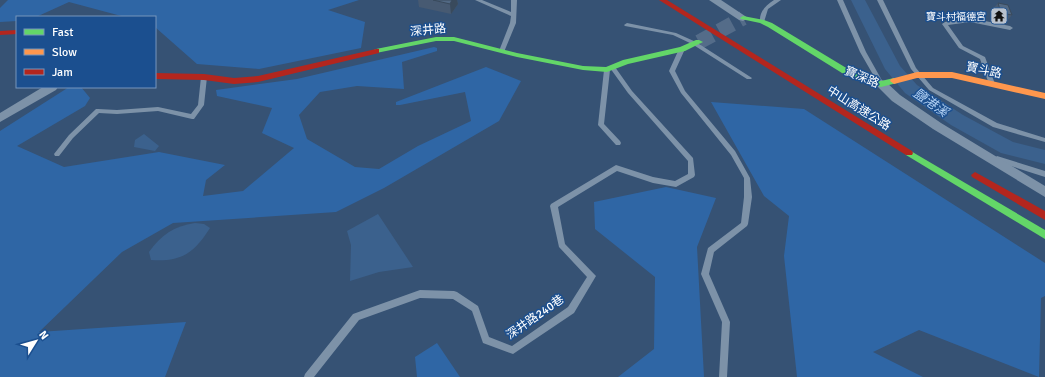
<svg xmlns="http://www.w3.org/2000/svg" width="1045" height="377" viewBox="0 0 1045 377" font-family="Signika,'Noto Sans TC',sans-serif">
	<style>
		.green { fill: #2f66a5 }
		.water { fill: #3b618d }
		.lines { fill: none; stroke-linecap: round; stroke-linejoin: round }
		.river { fill: #3b618d; fill-rule: evenodd }
		.secondary-tunnel { stroke: #546c89; stroke-width: 15; stroke-dasharray: 15 8; stroke-linecap: butt }
		.lane { fill: #7d92a8; fill-rule: evenodd }
		.street { fill: #7d92a8; fill-rule: evenodd }
		.fast { fill: #63d668; fill-rule: evenodd }
		.slow { fill: #ff974d; fill-rule: evenodd }
		.jam { fill: #b3261e; fill-rule: evenodd }
		.wall { fill: #475a72 }
		.shaded-wall { fill: #394a5c }
		.building { fill: #526984; stroke: #394a5c }
		.labels { text-anchor: middle; stroke-width: 3; stroke-linejoin: round; paint-order: stroke }
		.far-poi-label { font-size: 10px; fill: #fff; stroke: #1b4f8f; text-anchor: end }
		.street-label { font-size: 12px; fill: #fff; stroke: #1b4f8f }
		.water-label { font-size: 13px; font-style: italic; fill: #b5d3f5; stroke: #1b4f8f }
	</style>
	<rect width="100%" height="100%" fill="#365274"/>
	<!-- green -->
	<g class="green">
		<path d="M8 0H359L328 10 365 22 361 48 259 69 197 64 155 27V17H125L69 2 36 17H17V21L0 22V8Z"/>
		<path d="M434 47 437 48V51L402 62 404 89 357 86 320 92 299 115 307 139 355 167 379 169 418 146 471 121 465 92 400 105H396V102L486 67 521 81 499 121 384 188 336 212 173 223 122 252 39 332 186 322 165 377H0V131L69 87H81L90 98 85 106 17 146 64 167 159 152 225 165 206 180 203 196 243 191 294 148 262 133 272 108 217 96 216 90 297 79Z"/>
		<path d="M711 102 804 109 1045 263V296L1041 298 1039 377 919 330 873 352 923 377H797L784 256 789 216 764 196Z"/>
		<path d="M666 187 716 198 697 247 704 377H618L654 349 655 277 595 229 594 202Z"/>
		<path d="M437 343 460 377H417L415 357Z"/>
	</g>
	<!-- water -->
	<g class="water">
		<path d="M144 134 159 146 155 151 134 147 135 140Z"/>
		<path d="M378 214 413 267 379 272 350 281 351 245 347 231Z"/>
		<path d="M195 223 204 224 210 228C194 253 182 262 151 260L149 252C161 235 174 226 195 223Z"/>
	</g>
	<g class="lines">
		<!-- river -->
		<path class="river" d="M851 0H865L900 66 917 85 963 115 1013 142 1045 150V164L1001 153 951 125 905 93 885 69Z"/>
		<!-- secondary-tunnel -->
		<path class="secondary-tunnel" d="M699 42 743 18"/>
		<!-- lane -->
		<g class="lane">
			<path d="M475 0H482L511 12V0H517L516 23 504 52 502 53 499 51 510 23 511 16Z"/>
			<path d="M774 0H781L768 9 764 22H760C759 12 766 5 774 0Z"/>
			<path d="M837 0H843L866 52 884 84 883 85H879L860 52Z"/>
			<path d="M877 0H883L916 68 933 88 997 123 1045 138V142L993 127 929 90 911 69Z"/>
			<path d="M970 18 1010 26 1013 28 1010 30 970 22 948 25 963 46 985 57 995 84 994 85 992 86 989 84 980 59 959 48 942 24 945 22Z"/>
			<path d="M627 23 676 33 696 42 752 78 751 79H747L692 44 673 35 625 26 624 25Z"/>
			<path d="M682 47 685 49 675 71 685 91 735 151 750 178 752 197 748 224 747 226 714 252 709 274 730 322 727 377H719L722 322 701 274 708 248 741 223 744 197V178L731 155 681 93 669 71 679 49Z"/>
			<path d="M613 66 615 67 632 91 693 158 695 175 694 177 676 187 653 183 617 171 558 207 565 244 596 276 574 313 513 354 483 343 472 311 453 299 420 298 359 320 314 377H304L305 374 353 314 420 290 454 291 457 292 478 306 489 337 512 346 568 307 587 277 559 247 550 206 551 204 616 165 653 177 675 181 688 174V161L628 93 610 68Z"/>
			<path d="M607 68 610 70 604 124 620 141 621 143 620 145H616L598 125 604 70Z"/>
			<path d="M204 75 207 77 204 105 194 119H192L158 111 117 114 99 113 73 138 59 156H55L54 154 69 135 96 109H98L117 110 158 107 191 114 198 105 201 77Z"/>
			<path d="M997 156 1045 171V177L995 161 994 159Z"/>
		</g>
		<!-- street -->
		<g class="street">
			<path d="M709 0H721L748 18 743 21 739 20Z"/>
			<path d="M881 80 885 81 900 95 941 123 1045 186V197L933 129 892 101 875 84 877 81Z"/>
			<path d="M43 87H58L56 90 0 122V113Z"/>
		</g>
		<!-- fast -->
		<g class="fast">
			<path d="M743 16 764 20 772 23 848 69 881 81 894 78 898 81 897 83 881 87 842 73 768 27 760 23 741 19 740 18Z"/>
			<path d="M436 37H454L517 53 583 66 606 67 623 60 680 47 696 40H699L703 42 685 51 628 64 607 72 583 70 517 57 454 41H436L376 53 372 51 376 49Z"/>
			<path d="M909 150 1045 230V239L906 155 905 153 906 151Z"/>
		</g>
		<!-- slow -->
		<path class="slow" d="M917 72H952L1045 93V99L952 78H917L894 84 890 81 891 79Z"/>
		<!-- jam -->
		<g class="jam">
			<path d="M659 0H667L912 151 913 153 912 155H906Z"/>
			<path d="M17 30V34L0 35V31Z"/>
			<path d="M376 49H379V53L258 82 234 84 204 80 155 79V73L204 74 234 78 258 76Z"/>
			<path d="M975 172 1045 211V220L972 177 971 175Z"/>
		</g>
	</g>
	<!-- wall -->
	<g class="wall">
		<path d="M418 0H457L458 4 451 14 419 7Z"/>
		<path d="M998 3 1012 15 1006 22 996 20 992 10Z"/>
	</g>
	<!-- shaded-wall -->
	<path class="shaded-wall" d="M452 0H457L458 4 451 14 450 4Z"/>
	<!-- building -->
	<g class="building">
		<path d="M433 0H452L450 4Z"/>
		<path d="M998 3 1008 5 1012 15 1001 13Z"/>
	</g>
	<!-- icons -->
	<defs>
		<symbol id="temple-square" viewBox="-11 -11 22 22"><rect x="-9" y="-9" width="18" height="18" rx="4" fill="#b9c2ce" stroke="#1b4f8f"/><path d="M0-6L5-2H3V0L6.5 2.5H4V6H1.5V3h-3V6H-4V2.5H-6.5L-3 0V-2H-5Z" fill="#111"/></symbol>
	</defs>
	<g fill-rule="evenodd">
		<use href="#temple-square" x="989" y="6" width="20" height="20"/>
	</g>
	<g class="labels">
		<!-- far-poi labels -->
		<g class="far-poi-label">
			<text x="986" y="20">寶斗村福德宮</text>
		</g>
		<!-- street labels -->
		<g class="street-label">
			<text transform="translate(428 30) rotate(-6)" y="4">深井路</text>
			<text transform="translate(984 70) rotate(12)" y="4">寶斗路</text>
			<text transform="translate(862 77) rotate(23)" y="4">寶深路</text>
			<text transform="translate(859 108) rotate(32)" y="4">中山高速公路</text>
			<text transform="translate(535 317) rotate(-35)" y="4">深井路240巷</text>
		</g>
		<!-- water labels -->
		<g class="water-label">
			<text transform="translate(931 102) rotate(35)" y="5">鹽港溪</text>
		</g>
	</g>
	<!-- legend -->
	<rect x="16" y="16" width="140" height="72" fill="#1b4f8f" stroke="#7695bc"/>
	<rect x="24" y="29" width="20" height="6" fill="#63d668" stroke="#7695bc"/>
	<text x="52" y="36" font-size="12" fill="#ffffff">Fast</text>
	<rect x="24" y="49" width="20" height="6" fill="#ff974d" stroke="#7695bc"/>
	<text x="52" y="56" font-size="12" fill="#ffffff">Slow</text>
	<rect x="24" y="69" width="20" height="6" fill="#b3261e" stroke="#7695bc"/>
	<text x="52" y="76" font-size="12" fill="#ffffff">Jam</text>
	<!-- north arrow -->
	<g transform="translate(36 341) rotate(53)" stroke="#1b4f8f" stroke-width="3" paint-order="stroke">
	<path d="M0-3L7 15L0 10L-7 15Z" fill="#ffffff"/>
	<text y="-6" font-size="11" font-weight="bold" text-anchor="middle" fill="#ffffff">N</text>
	</g>
</svg>
